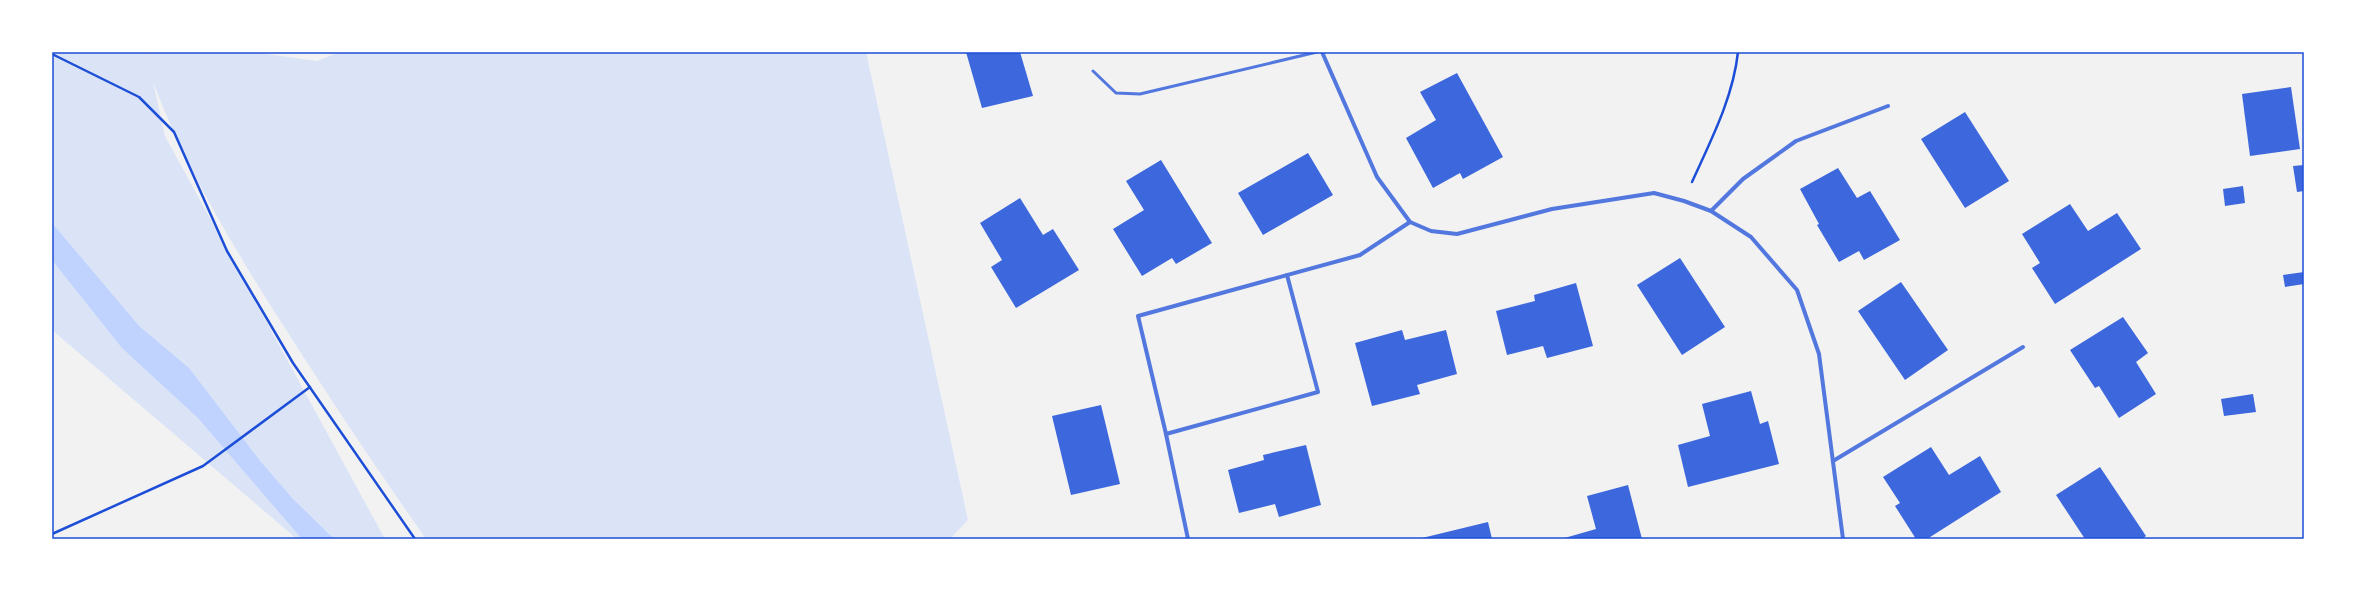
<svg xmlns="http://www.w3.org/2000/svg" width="2356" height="591" viewBox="0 0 2356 591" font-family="'IBM Plex Sans',sans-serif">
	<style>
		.green { fill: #dbe4f7 }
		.water { fill: #bfd3fe }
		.building { fill: #3d67dc }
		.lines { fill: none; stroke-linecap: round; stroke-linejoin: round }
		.path { stroke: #1d4ed8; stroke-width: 2.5 }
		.service { stroke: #5277de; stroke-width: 3 }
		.minor { stroke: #5277de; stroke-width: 4 }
		.neatline { fill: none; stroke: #1d4ed8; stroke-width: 1.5 }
	</style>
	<rect width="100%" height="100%" fill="#f2f2f2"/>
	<!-- green -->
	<path class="green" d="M52 52H146V54L159 52H253L317 61 340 52H866L968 520 950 539H426C379 472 334 405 290 336 238 255 187 172 153 82L165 136 385 539H297L52 330Z"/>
	<!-- water -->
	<path class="water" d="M52 223 139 326 189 368 261 462 293 499 331 536 339 539H302L198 418 122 348 52 260Z"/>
	<!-- building -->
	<g class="building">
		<path d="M966 52H1020L1033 96 982 108Z"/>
		<path d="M1457 73 1503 157 1463 179 1460 173 1433 188 1406 138 1436 120 1420 92Z"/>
		<path d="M2291 87 2300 149 2250 156 2242 94Z"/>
		<path d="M1965 112 2009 181 1965 208 1921 139Z"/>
		<path d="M1308 153 1333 195 1263 235 1238 193Z"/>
		<path d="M1161 160 1212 243 1176 264 1172 258 1142 276 1113 229 1144 210 1126 181Z"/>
		<path d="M2304 165V191L2297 192 2293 166Z"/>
		<path d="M1838 168 1857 198 1870 191 1900 240 1864 260 1859 251 1839 262 1817 225 1819 224 1800 189Z"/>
		<path d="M2243 186 2245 203 2225 206 2223 189Z"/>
		<path d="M1020 198 1043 235 1053 229 1079 270 1016 308 991 267 1002 260 980 223Z"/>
		<path d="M2070 204 2088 231 2117 213 2141 249 2055 304 2032 268 2040 263 2022 234Z"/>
		<path d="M1680 258 1725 327 1682 355 1637 285Z"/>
		<path d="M2304 272V284L2285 287 2283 275Z"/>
		<path d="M1901 282 1948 350 1905 380 1858 311Z"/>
		<path d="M1576 283 1593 346 1547 358 1543 346 1507 355 1496 311 1535 301 1534 295Z"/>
		<path d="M2123 317 2148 353 2136 362 2156 394 2119 418 2099 386 2095 388 2070 350Z"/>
		<path d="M1402 330 1405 340 1446 330 1457 374 1417 385 1420 394 1372 406 1355 343Z"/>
		<path d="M1751 391 1760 424 1768 421 1779 464 1688 487 1678 445 1710 436 1702 404Z"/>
		<path d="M2253 394 2256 412 2224 416 2221 399Z"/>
		<path d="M1101 405 1120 484 1071 495 1052 416Z"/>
		<path d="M1306 445 1321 505 1279 517 1275 504 1239 513 1228 470 1264 460 1263 455Z"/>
		<path d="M1931 447 1949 475 1980 456 2001 492 1927 539H1916L1895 506 1900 503 1883 477Z"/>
		<path d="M2100 467 2146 536 2142 539H2085L2056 495Z"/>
		<path d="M1628 485 1642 539H1561L1596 529 1587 496Z"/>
		<path d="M1488 522 1492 539H1422V538Z"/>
	</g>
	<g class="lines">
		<!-- path -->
		<g class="path">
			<path d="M52 54 139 97 174 132 227 251 293 363 415 539"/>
			<path d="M1692 182C1711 140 1733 98 1738 52"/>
			<path d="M52 534 203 466 310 387"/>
		</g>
		<!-- service -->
		<path class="service" d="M1093 71 1116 93 1140 94 1317 52"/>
		<!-- minor -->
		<g class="minor">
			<path d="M1322 52 1377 177 1410 222 1431 231 1457 234 1552 209 1654 193 1684 201 1711 211 1751 237 1797 290 1819 354 1843 539"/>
			<path d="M1711 211 1743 179 1796 141 1888 106"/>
			<path d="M1166 434 1318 392 1287 275"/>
			<path d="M1833 461 2023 347"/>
			<path d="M1188 539 1166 434 1138 316 1360 255 1410 222"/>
		</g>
	</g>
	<!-- border -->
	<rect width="2356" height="591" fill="none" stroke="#ffffff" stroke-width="106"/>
	<rect x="53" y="53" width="2250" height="485" class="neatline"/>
</svg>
